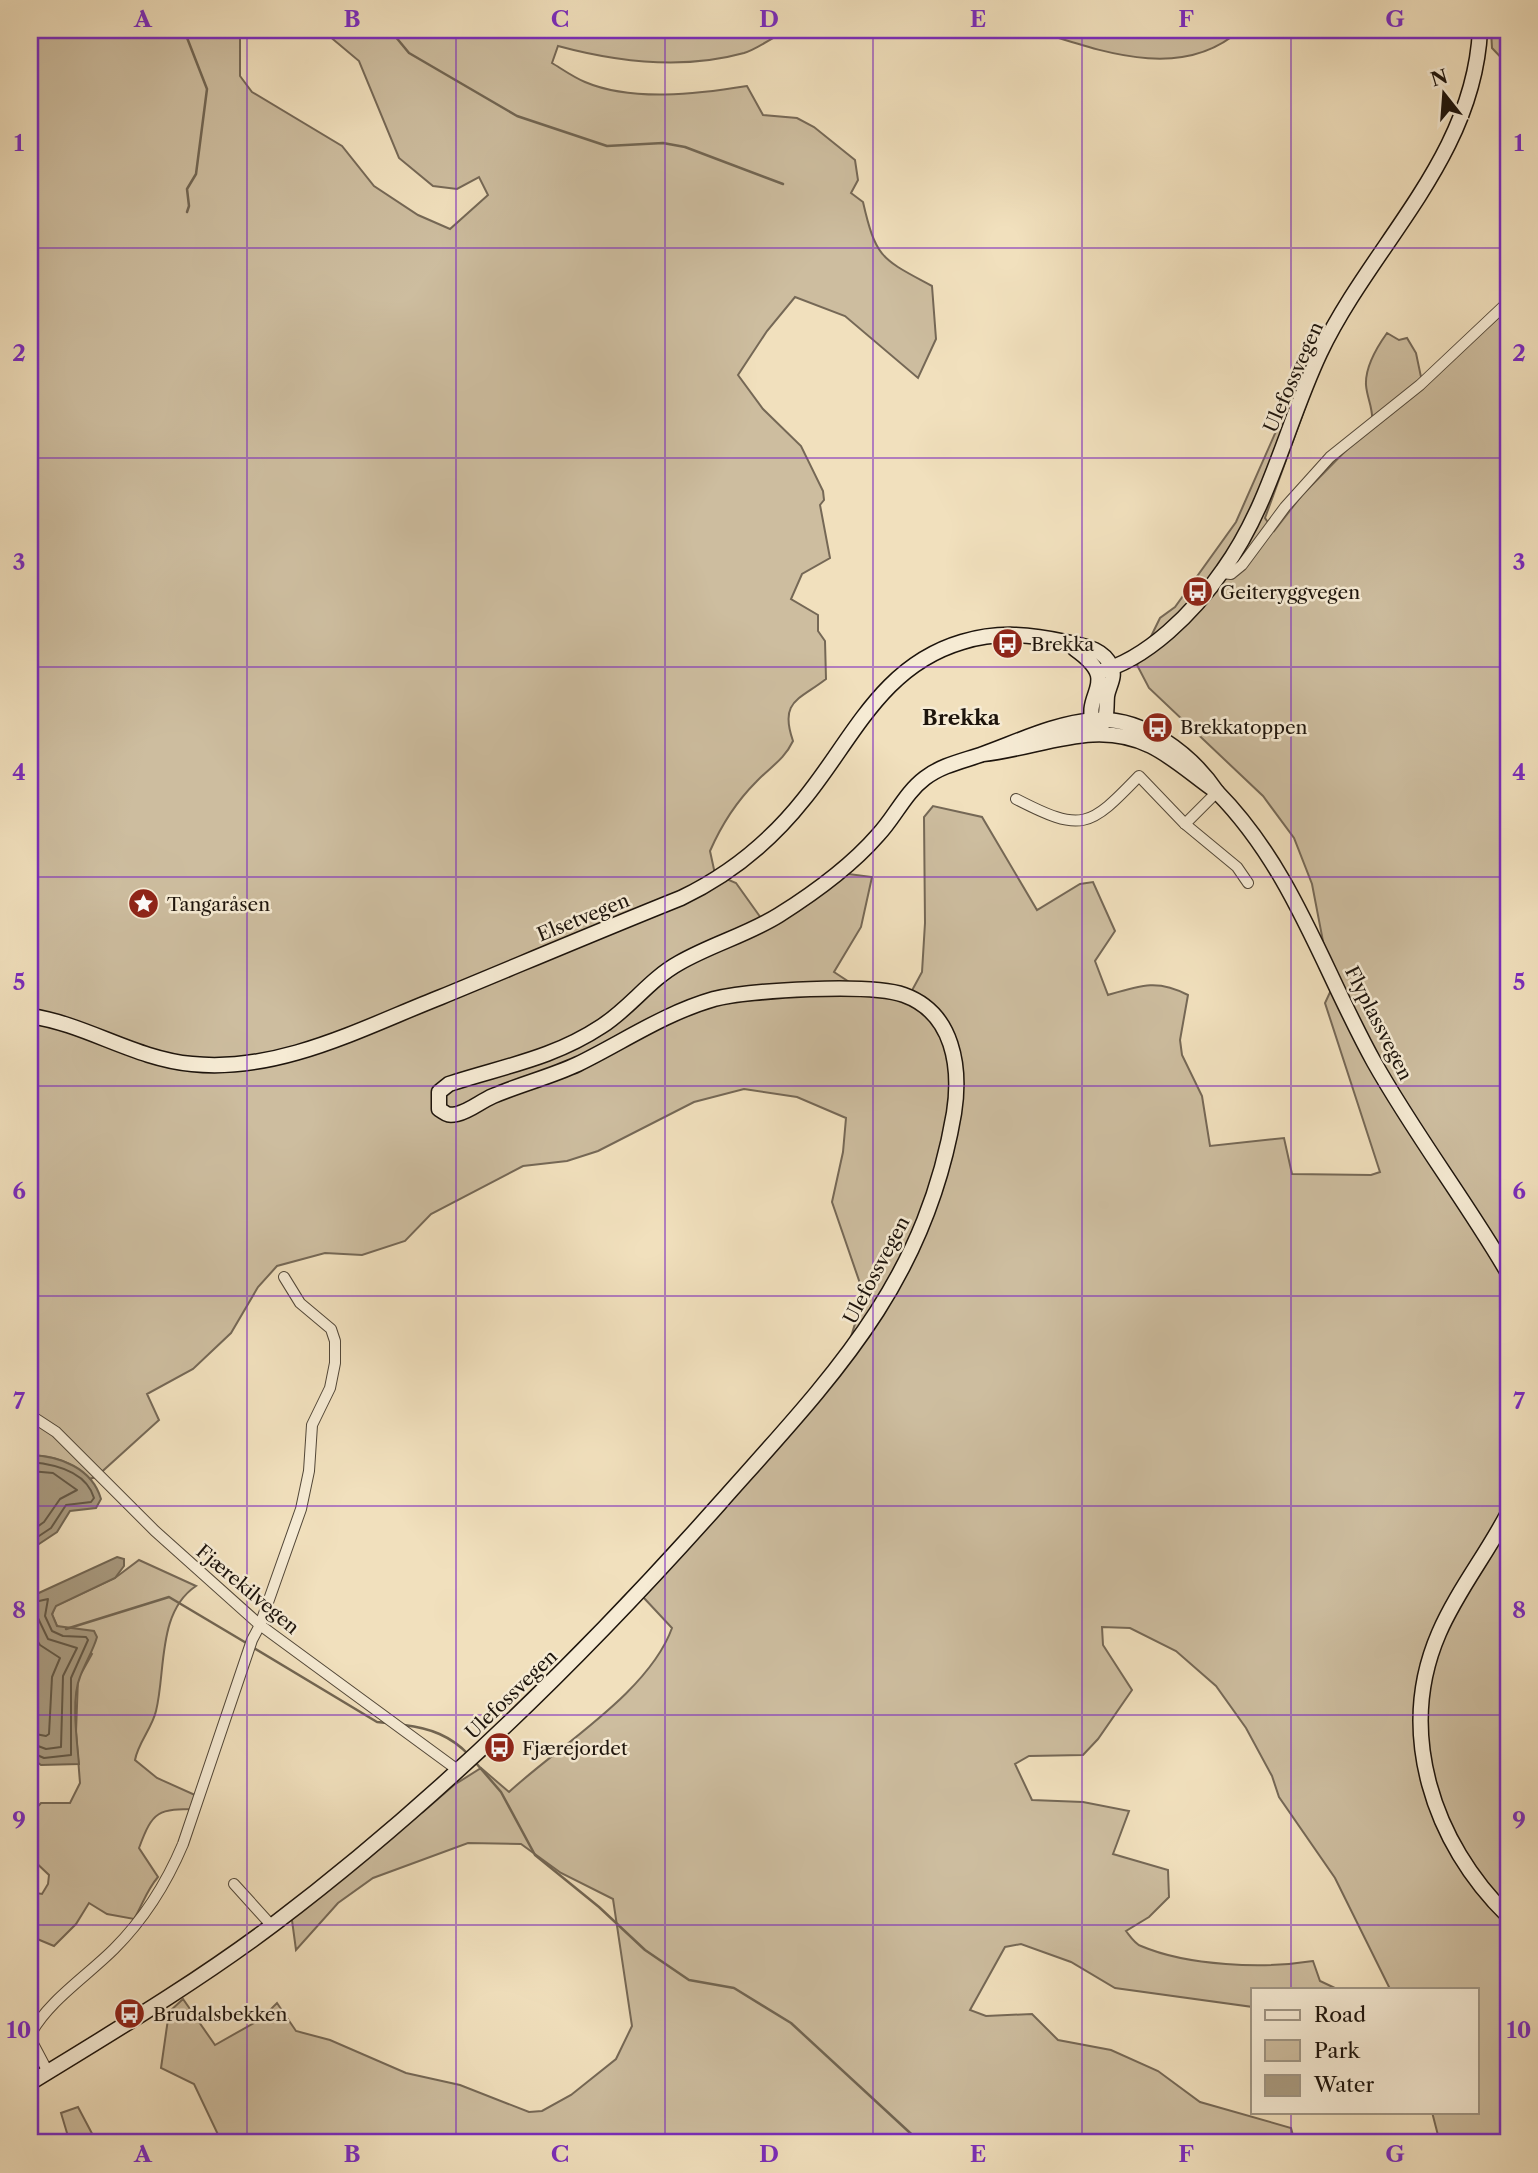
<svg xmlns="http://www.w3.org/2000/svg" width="1538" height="2173" viewBox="0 0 1538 2173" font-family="'Libre Caslon Text',serif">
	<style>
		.green { fill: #cdbd9f; stroke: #756856; stroke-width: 2 }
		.water { fill: #a99b81; stroke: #716552; stroke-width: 2 }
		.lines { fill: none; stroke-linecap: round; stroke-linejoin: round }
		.shore { stroke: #635846; stroke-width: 2 }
		.stream { stroke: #716552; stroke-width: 2.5 }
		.street-casing { stroke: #524738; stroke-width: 12 }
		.secondary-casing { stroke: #1d140c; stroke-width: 17 }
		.street { stroke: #f6ebd4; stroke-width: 10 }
		.secondary { stroke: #f6ebd4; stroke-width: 14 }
		.grid { fill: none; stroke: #7b2cbf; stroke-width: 2; stroke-opacity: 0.55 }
		.labels { text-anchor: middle; stroke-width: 5; stroke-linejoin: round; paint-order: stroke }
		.street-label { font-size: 19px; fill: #1d140c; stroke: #f6ebd4 }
		.poi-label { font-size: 19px; fill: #1d140c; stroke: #f6ebd4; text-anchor: start }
		.neighbourhood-label { font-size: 21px; font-weight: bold; fill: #1d140c; stroke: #f6ebd4 }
		.neatline { fill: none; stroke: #7b2cbf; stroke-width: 2.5 }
		.grid-label { font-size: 23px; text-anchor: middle; font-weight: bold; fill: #7b2cbf }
	</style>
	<rect width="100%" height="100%" fill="#f1e0bd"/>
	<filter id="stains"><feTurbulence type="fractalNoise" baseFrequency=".00286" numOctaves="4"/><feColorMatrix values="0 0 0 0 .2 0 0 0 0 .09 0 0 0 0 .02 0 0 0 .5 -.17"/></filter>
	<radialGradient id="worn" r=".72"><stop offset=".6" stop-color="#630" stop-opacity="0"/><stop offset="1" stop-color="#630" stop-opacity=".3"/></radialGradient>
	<!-- green -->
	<g class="green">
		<path d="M30 30H236L240 37V76L252 92 342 146 374 186 418 215 450 229 488 195 479 177 457 189 433 186 399 158 359 61 322 30H782V33C770 39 757 49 744 53 683 70 617 62 558 46L552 63C562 69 573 77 585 82 632 102 698 94 747 86L763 115 797 118 814 127 855 160 858 180 851 193 863 202C876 259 882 259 932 286L936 339 918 378 845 316 795 297 767 331 738 375 763 409 801 446 823 491 824 500 820 505 830 558 802 574 791 599 818 615V631L825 641 826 679C799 700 779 701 793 741 784 760 770 767 756 782 736 802 721 826 710 851L715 874 736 883 761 918 841 873 872 877 861 927 834 972 857 987 909 996 922 972 925 923 924 817 933 806 982 817 1037 910 1080 884 1093 882 1115 931 1095 961 1108 995C1141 985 1158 979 1188 995L1180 1040 1182 1055 1202 1096 1210 1146 1284 1138 1292 1174 1371 1175 1380 1172 1325 1003 1332 988 1312 884 1294 838 1263 796 1149 688 1137 665 1160 618 1175 607 1236 522 1292 395 1313 386 1265 518 1274 531 1302 495 1372 424C1374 409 1367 399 1366 385 1365 367 1377 347 1387 333L1399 340 1407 338 1416 353 1421 377 1427 381 1508 309V2143H1440L1432 2112H1477V1989H1390L1335 1878 1279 1797 1272 1776 1246 1728 1216 1686 1176 1651 1130 1628 1102 1627 1103 1645 1132 1690 1098 1739 1083 1755 1029 1756 1015 1764 1032 1800 1083 1802 1129 1811 1113 1854 1168 1870 1169 1897 1149 1917 1126 1931C1130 1936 1135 1944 1141 1946 1188 1966 1263 1969 1313 1961L1320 1981 1337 1989H1253V2007L1115 1988 1071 1962 1021 1944 1005 1947 970 2010 986 2016 1032 2014 1058 2040 1111 2050 1158 2071 1200 2102 1291 2128 1295 2143H222L194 2084 161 2068 169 2012 183 1999 215 2045 261 2019 277 2003 296 2031 330 2040 406 2073 460 2085 529 2112 542 2111 571 2095 616 2059 632 2026 613 1899 561 1873 521 1844 468 1843 373 1878 338 1903 296 1950 291 1913 396 1827 423 1812 454 1785 481 1768 509 1792C560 1745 649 1692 672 1628L644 1598V1579L750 1464 849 1343 864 1295 832 1202 843 1152 846 1118 797 1097 744 1089 694 1102 598 1151 567 1161 523 1166 431 1214 405 1241 362 1255 325 1253 277 1266 258 1287 231 1333 193 1369 147 1394 159 1420 96 1477 89 1479C73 1461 53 1456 30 1455Z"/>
		<path d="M1033 30H1240C1181 83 1098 50 1033 30Z"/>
		<path d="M1491 30H1508V65L1492 48Z"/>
		<path d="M139 1560 196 1586C157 1612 166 1671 156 1711 152 1728 138 1743 135 1760L157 1778 195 1795 198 1809C158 1809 153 1810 139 1848L158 1877C146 1891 143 1904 134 1919L107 1914 89 1903 76 1924 54 1946 30 1936V1892L42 1894 48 1884 49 1875 30 1857V1815L41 1803H70L80 1783 76 1732 78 1679 92 1654 65 1629 57 1626 52 1615 55 1606 115 1578Z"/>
		<path d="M78 2107 97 2143H70L61 2113Z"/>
	</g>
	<!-- water -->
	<g class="water">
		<path d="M30 1455C60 1456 92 1468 101 1499L96 1508 70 1511 57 1532 30 1550Z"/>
		<path d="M117 1557 124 1559V1566L115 1578 56 1606 52 1614 57 1626 94 1631 97 1637C93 1651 85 1663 80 1677 71 1698 77 1741 79 1764L41 1765 30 1757V1597Z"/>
	</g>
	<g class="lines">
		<!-- shore -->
		<g class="shore">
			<path d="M30 1462C54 1464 86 1471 94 1498L91 1502 66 1505 51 1528 30 1542"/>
			<path d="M30 1471 53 1473 77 1490 60 1499 44 1522 30 1532"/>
			<path d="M30 1603 48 1599 45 1616 52 1631 63 1636 86 1637 88 1640 71 1678V1755L44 1758 30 1752"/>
			<path d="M30 1612 36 1614 48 1639 77 1648 63 1676 61 1747 46 1749 30 1743"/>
			<path d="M30 1629 40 1645 60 1658 52 1677 49 1734 46 1736 30 1733"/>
		</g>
		<!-- stream -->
		<g class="stream">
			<path d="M184 30 207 89 196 174 187 189 189 206 187 212"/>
			<path d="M390 30 409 53 517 116 607 146 663 143 685 147 783 184"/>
			<path d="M66 1629 169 1597 248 1644"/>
			<path d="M254 1648 377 1722 387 1723"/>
			<path d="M404 1725C430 1728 451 1736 469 1755"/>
			<path d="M476 1763 501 1792 535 1855 599 1907 645 1950 689 1980 734 1988 791 2023 921 2143"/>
		</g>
		<defs>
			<g id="street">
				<path d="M1222 573 1231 574 1242 565 1285 507 1330 457 1420 385 1508 302"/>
				<path d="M1016 799C1082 833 1089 828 1139 776L1185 824 1237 867 1248 883"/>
				<path d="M1185 824 1217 792"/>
				<path d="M30 1415 56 1432 155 1531 260 1625 459 1771"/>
				<path d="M234 1884 272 1926"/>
				<path d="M30 2035C48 2001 87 1976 114 1949 143 1920 167 1882 183 1844L252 1640 260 1625 301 1509 309 1471 312 1425 330 1388 335 1363V1341L331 1329 300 1303 284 1277"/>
				<path d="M30 2038 48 2072"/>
			</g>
			<g id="secondary">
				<path d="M1075 649C1124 684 1079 692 1095 728"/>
				<path d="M1098 672C1147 660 1195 611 1223 570 1270 505 1286 425 1320 353 1372 244 1474 158 1480 30"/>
				<path d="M1217 792C1293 869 1323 970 1374 1062 1415 1135 1466 1201 1508 1273"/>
				<path d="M30 1016C86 1024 135 1059 192 1064 279 1073 362 1028 441 997 521 964 601 930 681 898 731 874 770 842 804 799 853 739 881 666 962 642 998 631 1030 634 1066 642 1083 646 1103 648 1111 666 1116 677 1109 685 1107 696 1106 707 1108 717 1101 727"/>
				<path d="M1508 1513C1487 1554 1457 1591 1439 1633 1396 1732 1433 1843 1508 1916"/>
				<path d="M30 2083C113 2032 197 1982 274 1924 438 1800 584 1656 720 1503 830 1379 925 1285 954 1113 961 1068 954 1013 904 995 870 983 750 990 714 999 665 1013 623 1042 578 1064 550 1077 521 1084 493 1096 481 1101 470 1111 457 1114 447 1116 447 1114 439 1109V1092L449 1084C504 1066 552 1059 602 1026 630 1008 650 979 679 963 712 944 747 935 779 915 814 893 851 866 878 835 895 817 905 793 925 778 942 765 963 761 983 754 1019 741 1056 723 1094 720 1143 716 1192 755 1217 792 1195 777 1175 758 1151 746 1095 718 1041 748 983 754"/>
			</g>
		</defs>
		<!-- street casing -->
		<use href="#street" class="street-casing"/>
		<!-- secondary casing -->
		<use href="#secondary" class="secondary-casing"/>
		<!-- street -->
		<use href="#street" class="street"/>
		<!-- secondary -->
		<use href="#secondary" class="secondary"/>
	</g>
	<!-- grid -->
	<path class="grid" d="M247 30V2143M456 30V2143M665 30V2143M873 30V2143M1082 30V2143M1291 30V1989M30 248H1508M30 458H1508M30 667H1508M30 877H1508M30 1086H1508M30 1296H1508M30 1506H1508M30 1715H1508M30 1925H1508M1291 2112V2143"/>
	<!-- icons -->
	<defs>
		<symbol id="bus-disc" viewBox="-11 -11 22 22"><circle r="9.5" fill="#8f2418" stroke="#f6ebd4"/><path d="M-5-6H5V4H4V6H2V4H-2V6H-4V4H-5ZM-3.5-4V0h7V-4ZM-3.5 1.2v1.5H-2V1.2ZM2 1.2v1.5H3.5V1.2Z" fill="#fff"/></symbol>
		<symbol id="sight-disc" viewBox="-11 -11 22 22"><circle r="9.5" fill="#8f2418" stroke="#f6ebd4"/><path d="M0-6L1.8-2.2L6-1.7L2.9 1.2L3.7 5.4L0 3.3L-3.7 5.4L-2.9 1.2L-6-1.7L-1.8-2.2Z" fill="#fff"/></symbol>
	</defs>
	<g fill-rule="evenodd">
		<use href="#bus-disc" x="1180" y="574" width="35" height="35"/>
		<use href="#bus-disc" x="990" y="626" width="35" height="35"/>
		<use href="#bus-disc" x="1140" y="710" width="35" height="35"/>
		<use href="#sight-disc" x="126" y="886" width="35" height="35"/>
		<use href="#bus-disc" x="482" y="1730" width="35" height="35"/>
		<use href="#bus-disc" x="112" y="1996" width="35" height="35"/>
	</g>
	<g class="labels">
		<!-- street labels -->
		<g class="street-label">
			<text transform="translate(1293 377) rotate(-66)" y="7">Ulefossvegen</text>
			<text transform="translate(583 917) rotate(-22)" y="7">Elsetvegen</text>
			<text transform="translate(1379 1023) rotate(63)" y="7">Flyplassvegen</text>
			<text transform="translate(876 1270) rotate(-62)" y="7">Ulefossvegen</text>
			<text transform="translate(248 1589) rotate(40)" y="7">Fjærekilvegen</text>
			<text transform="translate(511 1694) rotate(-44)" y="7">Ulefossvegen</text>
		</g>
		<!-- poi labels -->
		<g class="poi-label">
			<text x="1220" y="599">Geiteryggvegen</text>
			<text x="1031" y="651">Brekka</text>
			<text x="1180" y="734">Brekkatoppen</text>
			<text x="167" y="911">Tangaråsen</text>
			<text x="522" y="1755">Fjærejordet</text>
			<text x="153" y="2021">Brudalsbekken</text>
		</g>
		<!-- neighbourhood labels -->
		<g class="neighbourhood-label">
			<text x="961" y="725">Brekka</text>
		</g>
	</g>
	<!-- margin -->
	<rect width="1538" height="2173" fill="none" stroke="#f1e0bd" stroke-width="77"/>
	<!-- legend -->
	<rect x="1251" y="1988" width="228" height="126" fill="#f6ebd4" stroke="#9f9584" stroke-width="2"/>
	<rect x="1265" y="2010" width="35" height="10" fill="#f6ebd4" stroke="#9f9584" stroke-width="2"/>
	<text x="1314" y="2022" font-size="21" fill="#1d140c">Road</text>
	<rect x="1265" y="2040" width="35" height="21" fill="#cdbd9f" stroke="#9f9584" stroke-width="2"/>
	<text x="1314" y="2058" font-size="21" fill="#1d140c">Park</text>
	<rect x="1265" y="2075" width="35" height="21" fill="#a99b81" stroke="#9f9584" stroke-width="2"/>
	<text x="1314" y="2092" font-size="21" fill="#1d140c">Water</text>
	<!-- north arrow -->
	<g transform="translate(1444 94) rotate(343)" stroke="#f6ebd4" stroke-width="5" paint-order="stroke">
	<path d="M0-5L12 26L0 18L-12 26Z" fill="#1d140c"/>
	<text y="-10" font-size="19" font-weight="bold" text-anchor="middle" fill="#1d140c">N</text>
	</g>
	<rect x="38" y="38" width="1462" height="2096" class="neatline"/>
	<g class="grid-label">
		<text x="143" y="27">A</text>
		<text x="352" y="27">B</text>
		<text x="560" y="27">C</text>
		<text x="769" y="27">D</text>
		<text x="978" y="27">E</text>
		<text x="1186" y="27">F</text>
		<text x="1395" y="27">G</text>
		<text x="19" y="151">1</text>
		<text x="1519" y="151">1</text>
		<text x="19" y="361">2</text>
		<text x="1519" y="361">2</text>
		<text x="19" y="570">3</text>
		<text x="1519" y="570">3</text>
		<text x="19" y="780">4</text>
		<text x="1519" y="780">4</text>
		<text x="19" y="990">5</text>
		<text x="1519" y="990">5</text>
		<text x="19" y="1199">6</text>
		<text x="1519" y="1199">6</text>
		<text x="19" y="1409">7</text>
		<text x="1519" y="1409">7</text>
		<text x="19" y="1618">8</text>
		<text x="1519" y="1618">8</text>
		<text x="19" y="1828">9</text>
		<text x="1519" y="1828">9</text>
		<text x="19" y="2038">10</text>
		<text x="1519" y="2038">10</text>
		<text x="143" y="2162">A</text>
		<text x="352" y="2162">B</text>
		<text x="560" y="2162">C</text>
		<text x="769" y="2162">D</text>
		<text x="978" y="2162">E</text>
		<text x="1186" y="2162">F</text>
		<text x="1395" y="2162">G</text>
	</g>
	<rect width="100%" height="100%" filter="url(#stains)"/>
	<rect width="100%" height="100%" fill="url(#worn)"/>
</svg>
